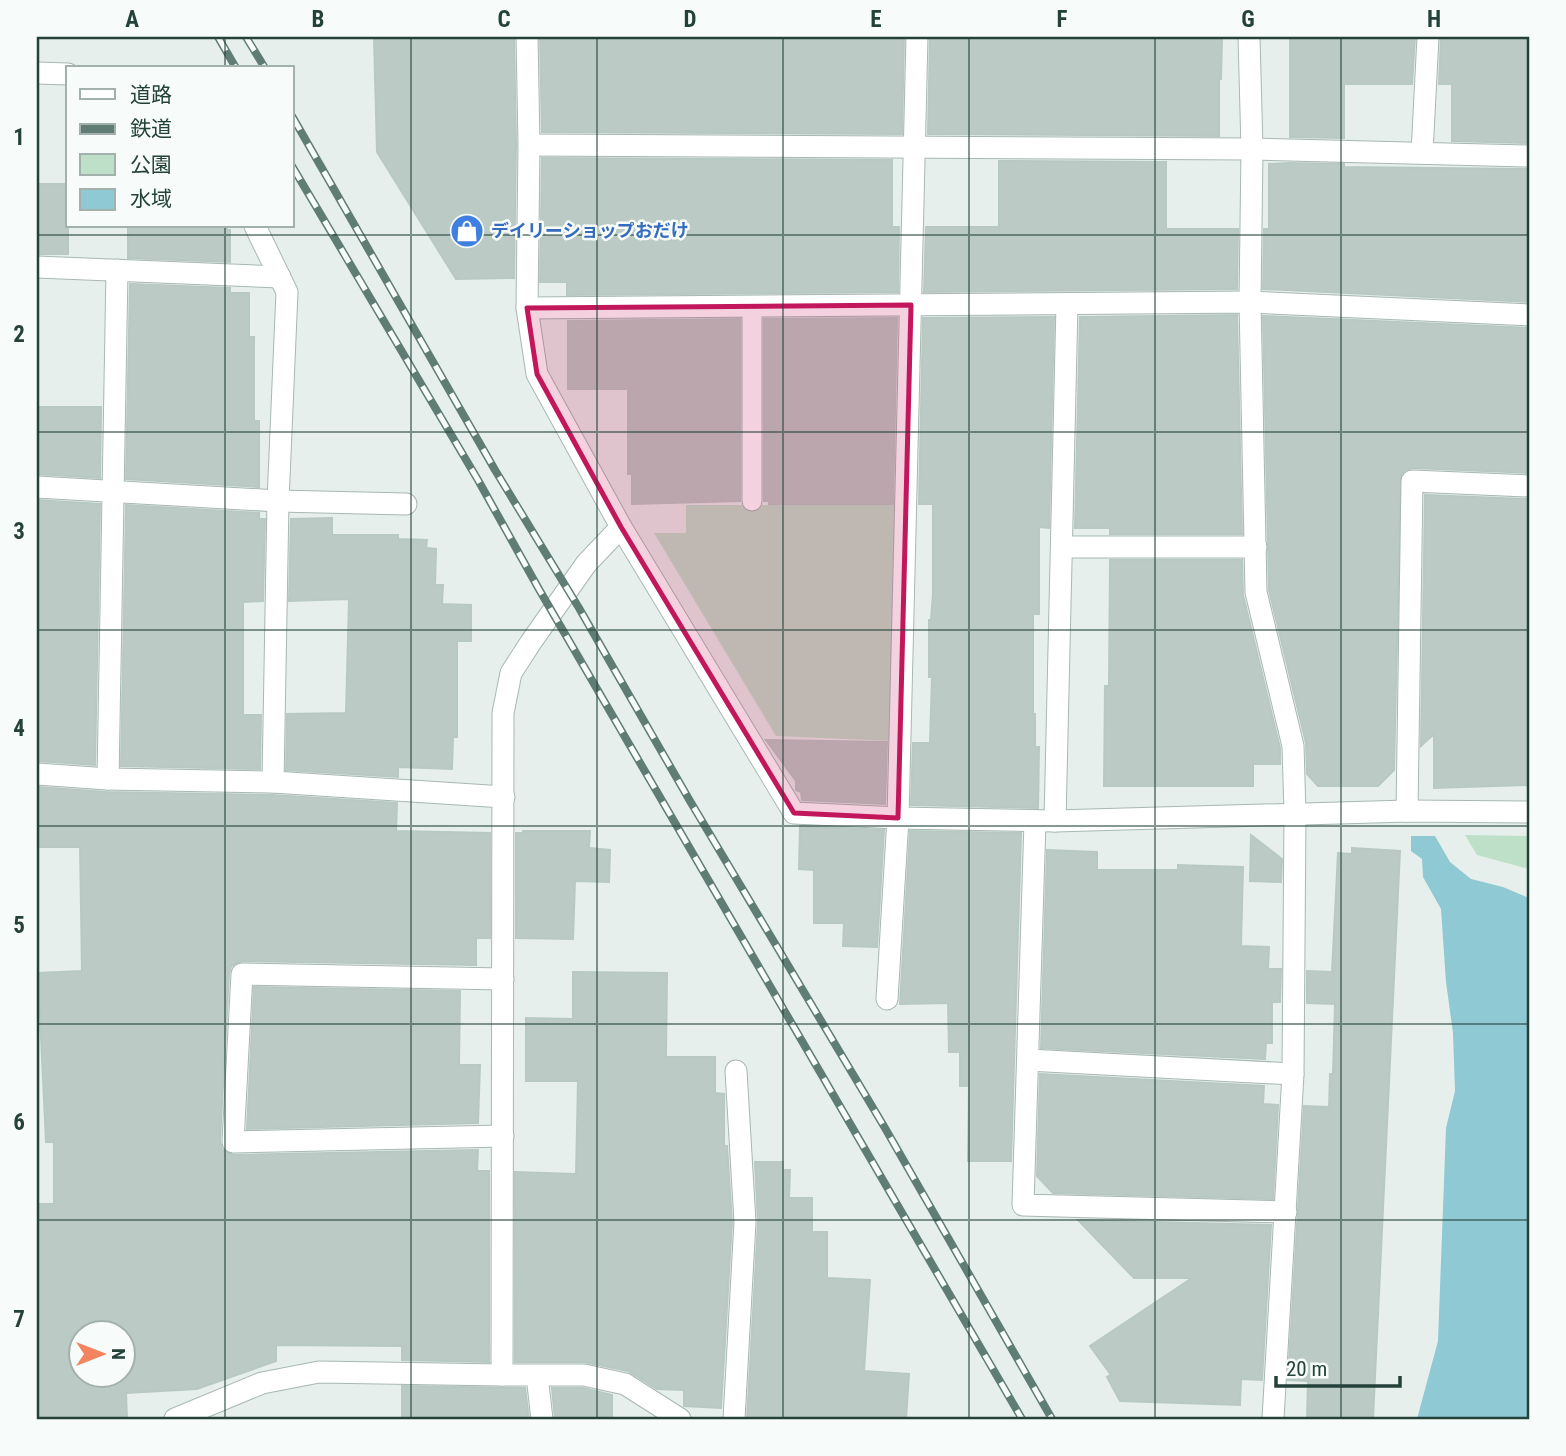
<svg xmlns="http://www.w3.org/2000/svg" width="1566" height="1456" viewBox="0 0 1566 1456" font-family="'Roboto Condensed','Noto Sans JP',sans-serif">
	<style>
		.green { fill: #bfe0c8 }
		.water { fill: #8ec9d4 }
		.building { fill: #bbcac4; stroke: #b8c9c2; stroke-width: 2; fill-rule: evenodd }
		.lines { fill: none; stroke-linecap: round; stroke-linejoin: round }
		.lane-casing { stroke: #a8b8b2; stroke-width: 21 }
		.street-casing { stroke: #a8b8b2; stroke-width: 23 }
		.lane { stroke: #fff; stroke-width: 19 }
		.street { stroke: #fff; stroke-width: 21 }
		.rail-casing { stroke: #5f7d75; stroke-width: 8 }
		.rail { stroke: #f7fbf9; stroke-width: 5; stroke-dasharray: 16; stroke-linecap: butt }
		.marked { fill: #c2185b; fill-opacity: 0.2; stroke: #c2185b; stroke-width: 5; stroke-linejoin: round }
		.grid { fill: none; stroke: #24423a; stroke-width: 2; stroke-opacity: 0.55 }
		.labels { text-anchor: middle; stroke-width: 5; stroke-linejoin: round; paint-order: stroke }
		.shop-label { font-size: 18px; font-weight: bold; fill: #366cbe; stroke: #f7fbf9; text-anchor: start }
		.neatline { fill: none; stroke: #24423a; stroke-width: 2.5 }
		.grid-label { font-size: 23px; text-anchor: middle; font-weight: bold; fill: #24423a }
	</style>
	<rect width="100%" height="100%" fill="#e6efeb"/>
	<!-- green -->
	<g class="green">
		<path d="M686 505H900L894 741 776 736 654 533H686Z"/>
		<path d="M1465 835 1529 836V869L1477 855Z"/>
	</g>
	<!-- water -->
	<path class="water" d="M1411 836H1435L1450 862 1471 879 1503 887 1529 898V1419H1417L1438 1341 1446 1128 1455 1091 1453 1033 1446 982 1441 909 1423 877 1422 859 1411 851Z"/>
	<!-- building -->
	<g class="building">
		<path d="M374 37H514L516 145 514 278 456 279 377 152Z"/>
		<path d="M540 37H904L902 134 542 132Z"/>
		<path d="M930 37H1222L1221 79H1219V136L928 134Z"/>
		<path d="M1290 37H1415L1412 84H1344V138L1290 137Z"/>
		<path d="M1441 37H1529V143L1452 141V84H1439Z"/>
		<path d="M542 158 892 160V227H899L898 292 567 295V282H540Z"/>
		<path d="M999 161 1166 162V229H1238L1237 289 924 292 926 227H999Z"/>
		<path d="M1290 163 1344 164V167L1529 169V302L1263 289 1264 229H1269V164Z"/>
		<rect x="37" y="184" width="31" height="70"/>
		<path d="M128 226H227V230H230V262L128 258Z"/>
		<path d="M130 284 230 288V293H249V337H254V421H259V487L126 479Z"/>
		<path d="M1237 315 1242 534H1110V528H1075L1080 317Z"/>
		<path d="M1263 316 1529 328V473L1413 468 1405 470 1401 475 1394 770 1378 786H1318L1307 774 1306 743 1269 590Z"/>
		<path d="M1054 317 1049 528 1039 527V614H1033V714H1035V747H1039L1038 808 911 805 913 743H930L932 677H929V620H931L933 594V504H919L923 318Z"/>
		<path d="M897 318 893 504H769V501H764V319Z"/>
		<path d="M740 319V501L632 504V474H628V389H568V321Z"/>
		<path d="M37 407H101L100 478 37 474Z"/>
		<path d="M1425 495 1529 499V785L1434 788V734L1421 746Z"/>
		<path d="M37 500 100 504 95 765 37 761Z"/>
		<path d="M126 505 259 513V519H265L263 601 243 602V715H261L260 769 121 766Z"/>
		<path d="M332 518V535H398V539L427 540 426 548 436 549 435 585H443L442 604 471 605V641H457V737H453L452 769 398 767V777L286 770 287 714 346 713 349 599 289 601 291 519Z"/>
		<path d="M1110 560H1242L1243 595 1280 748V764H1253V786H1104L1105 686H1109Z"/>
		<path d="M766 740 887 742 885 804 802 800 801 792 796 790V781Z"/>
		<path d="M37 787 107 792 272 795 397 803 396 831 490 833V938H476V965L242 961 231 966 229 973 220 1141 222 1149 233 1155 478 1150 477 1171H489V1362L402 1360V1346L276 1345V1361L197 1389 126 1393 127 1419H37V1204H54V1142H46L38 973 82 971 80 847H37ZM80 1334H122V1376H80Z"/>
		<path d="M800 826 884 830 877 947 843 946 844 923H814V870L799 869Z"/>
		<path d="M523 831H590L589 848 610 850 609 882 575 881 573 939 516 938V833H523Z"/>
		<path d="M910 831 1021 833 1011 1161H968L969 1086H960V1052H949L948 1003 900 1004Z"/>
		<path d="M1251 835 1282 859 1281 882 1250 881Z"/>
		<path d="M1352 848 1400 851 1373 1419H1307L1308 1381 1288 1380 1304 1106 1329 1107 1330 1074H1333L1335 1004 1307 1003V971L1332 972 1338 853 1352 854Z"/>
		<path d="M1047 850 1097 852V870H1178V865L1243 867 1241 946 1269 947 1268 969H1281L1280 1002H1272V1043H1266L1265 1059 1041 1048Z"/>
		<path d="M573 972 667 973 666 1057H715V1093L724 1094V1146H727L732 1222 721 1408 684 1406V1390L657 1389 628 1371 584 1362H515V1172L576 1174 578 1081H526V1018L573 1019Z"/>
		<path d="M254 987 460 991 459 1065H480L478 1123 247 1129Z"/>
		<path d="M1040 1074 1264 1086 1263 1104 1278 1105 1273 1199 1053 1193 1037 1176Z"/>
		<path d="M755 1162H783V1170H790L789 1198H812V1232H827V1278L870 1280 864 1371 909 1374 906 1419H747L758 1223Z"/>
		<path d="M1078 1220 1271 1225 1262 1380 1241 1379 1240 1405 1120 1401 1107 1377 1111 1375 1090 1346 1192 1278H1134Z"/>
		<path d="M402 1386 525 1388 529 1419H402Z"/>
		<path d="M552 1388H583L612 1395V1419H555Z"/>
	</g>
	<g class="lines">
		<defs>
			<path id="lane" d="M752 306V501"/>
			<g id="street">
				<path d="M527 37 529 145 527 308 537 374 621 527 794 813 898 818 1055 821 1407 811 1529 812"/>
				<path d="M1249 37 1252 149 1250 302 1256 592 1293 746 1295 813 1293 1074 1273 1419"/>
				<path d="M37 73 68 74"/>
				<path d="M529 145 1252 149 1529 156"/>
				<path d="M1422 153 1428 37"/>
				<path d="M255 226 287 292 278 501 273 782"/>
				<path d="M37 267 280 277"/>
				<path d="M527 308 1250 302 1529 315"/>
				<path d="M37 487 278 501 406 504"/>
				<path d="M621 527 586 564 531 642 511 673 503 713 502 1375H584L625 1384 680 1419"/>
				<path d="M1062 547H1256"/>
				<path d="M37 774 108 779 273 782 504 797"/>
				<path d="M108 779 117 270"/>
				<path d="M1407 811 1412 481 1529 486"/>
				<path d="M1035 821 1023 1205 1286 1212"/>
				<path d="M1055 821 1067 304"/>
				<path d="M503 979 242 974 233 1142 503 1136"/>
				<path d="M887 999 898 818 917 37"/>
				<path d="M1028 1060 1293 1074"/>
				<path d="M537 1376 542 1419"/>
				<path d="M175 1419 262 1383 319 1372 502 1375"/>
				<path d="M734 1419 745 1222 736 1071"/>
			</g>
		</defs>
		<!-- lane casing -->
		<use href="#lane" class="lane-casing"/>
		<!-- street casing -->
		<use href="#street" class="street-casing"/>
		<!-- lane -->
		<use href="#lane" class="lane"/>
		<!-- street -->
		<use href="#street" class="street"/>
		<defs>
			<g id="rail">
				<path d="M218 37 236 68"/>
				<path d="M246 37 265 68"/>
				<path d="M292 116 495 470 579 608 690 801 885 1128 1052 1419"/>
				<path d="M292 166 478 480 540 591 1022 1419"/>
			</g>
		</defs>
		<!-- rail casing -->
		<use href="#rail" class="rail-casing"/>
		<!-- rail -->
		<use href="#rail" class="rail"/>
	</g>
	<!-- marked area -->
	<path class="marked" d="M911 305 898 818 794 813 621 527 537 374 527 308Z"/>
	<!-- grid -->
	<path class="grid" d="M225 37V68M411 37V1419M597 37V1419M783 37V1419M969 37V1419M1155 37V1419M1341 37V1419M225 226V1419M37 235H1529M37 432H1529M37 630H1529M37 826H1529M37 1024H1529M37 1220H1529"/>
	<!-- icons -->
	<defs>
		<symbol id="shop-disc" viewBox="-11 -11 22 22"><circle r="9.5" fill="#3f7fe0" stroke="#f7fbf9"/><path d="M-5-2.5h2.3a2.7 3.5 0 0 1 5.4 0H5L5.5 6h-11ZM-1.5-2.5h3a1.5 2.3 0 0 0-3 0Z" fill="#fff"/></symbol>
	</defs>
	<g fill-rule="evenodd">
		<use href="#shop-disc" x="448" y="212" width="38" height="38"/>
	</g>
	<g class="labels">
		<!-- shop labels -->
		<g class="shop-label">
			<text x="491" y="237">デイリーショップおだけ</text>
		</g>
	</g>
	<!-- border -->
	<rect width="1566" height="1456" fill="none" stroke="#f7fbf9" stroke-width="77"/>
	<!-- legend -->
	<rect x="66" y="66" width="228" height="161" fill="#f7fbf9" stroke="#a3b1ad" stroke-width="2"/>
	<rect x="80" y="89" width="35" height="10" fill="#ffffff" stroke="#a3b1ad" stroke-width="2"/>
	<text x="130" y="102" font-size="21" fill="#24423a">道路</text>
	<rect x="80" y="124" width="35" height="10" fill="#5f7d75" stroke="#a3b1ad" stroke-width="2"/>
	<text x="130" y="136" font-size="21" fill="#24423a">鉄道</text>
	<rect x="80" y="154" width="35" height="21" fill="#bfe0c8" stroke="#a3b1ad" stroke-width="2"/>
	<text x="130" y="172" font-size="21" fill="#24423a">公園</text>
	<rect x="80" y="189" width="35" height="21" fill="#8ec9d4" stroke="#a3b1ad" stroke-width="2"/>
	<text x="130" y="206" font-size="21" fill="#24423a">水域</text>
	<!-- north arrow -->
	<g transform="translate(102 1354) rotate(90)"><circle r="33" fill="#f7fbf9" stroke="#a3b1ad" stroke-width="2"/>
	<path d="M0-5L12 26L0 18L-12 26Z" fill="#f4845f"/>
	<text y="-10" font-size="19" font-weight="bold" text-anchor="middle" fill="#24423a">N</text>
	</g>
	<!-- scale -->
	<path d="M1276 1376v10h124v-10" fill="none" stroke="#24423a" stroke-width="3.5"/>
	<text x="1286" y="1376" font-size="21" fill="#24423a" stroke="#f7fbf9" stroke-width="5" paint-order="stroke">20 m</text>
	<rect x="38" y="38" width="1490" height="1380" class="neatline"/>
	<g class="grid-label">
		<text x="132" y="27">A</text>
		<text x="318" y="27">B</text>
		<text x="504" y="27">C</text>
		<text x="690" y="27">D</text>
		<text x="876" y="27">E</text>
		<text x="1062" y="27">F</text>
		<text x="1248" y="27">G</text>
		<text x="1434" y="27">H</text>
		<text x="19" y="145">1</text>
		<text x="19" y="342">2</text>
		<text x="19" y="539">3</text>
		<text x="19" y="736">4</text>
		<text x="19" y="933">5</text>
		<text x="19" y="1130">6</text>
		<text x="19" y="1327">7</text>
	</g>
</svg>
